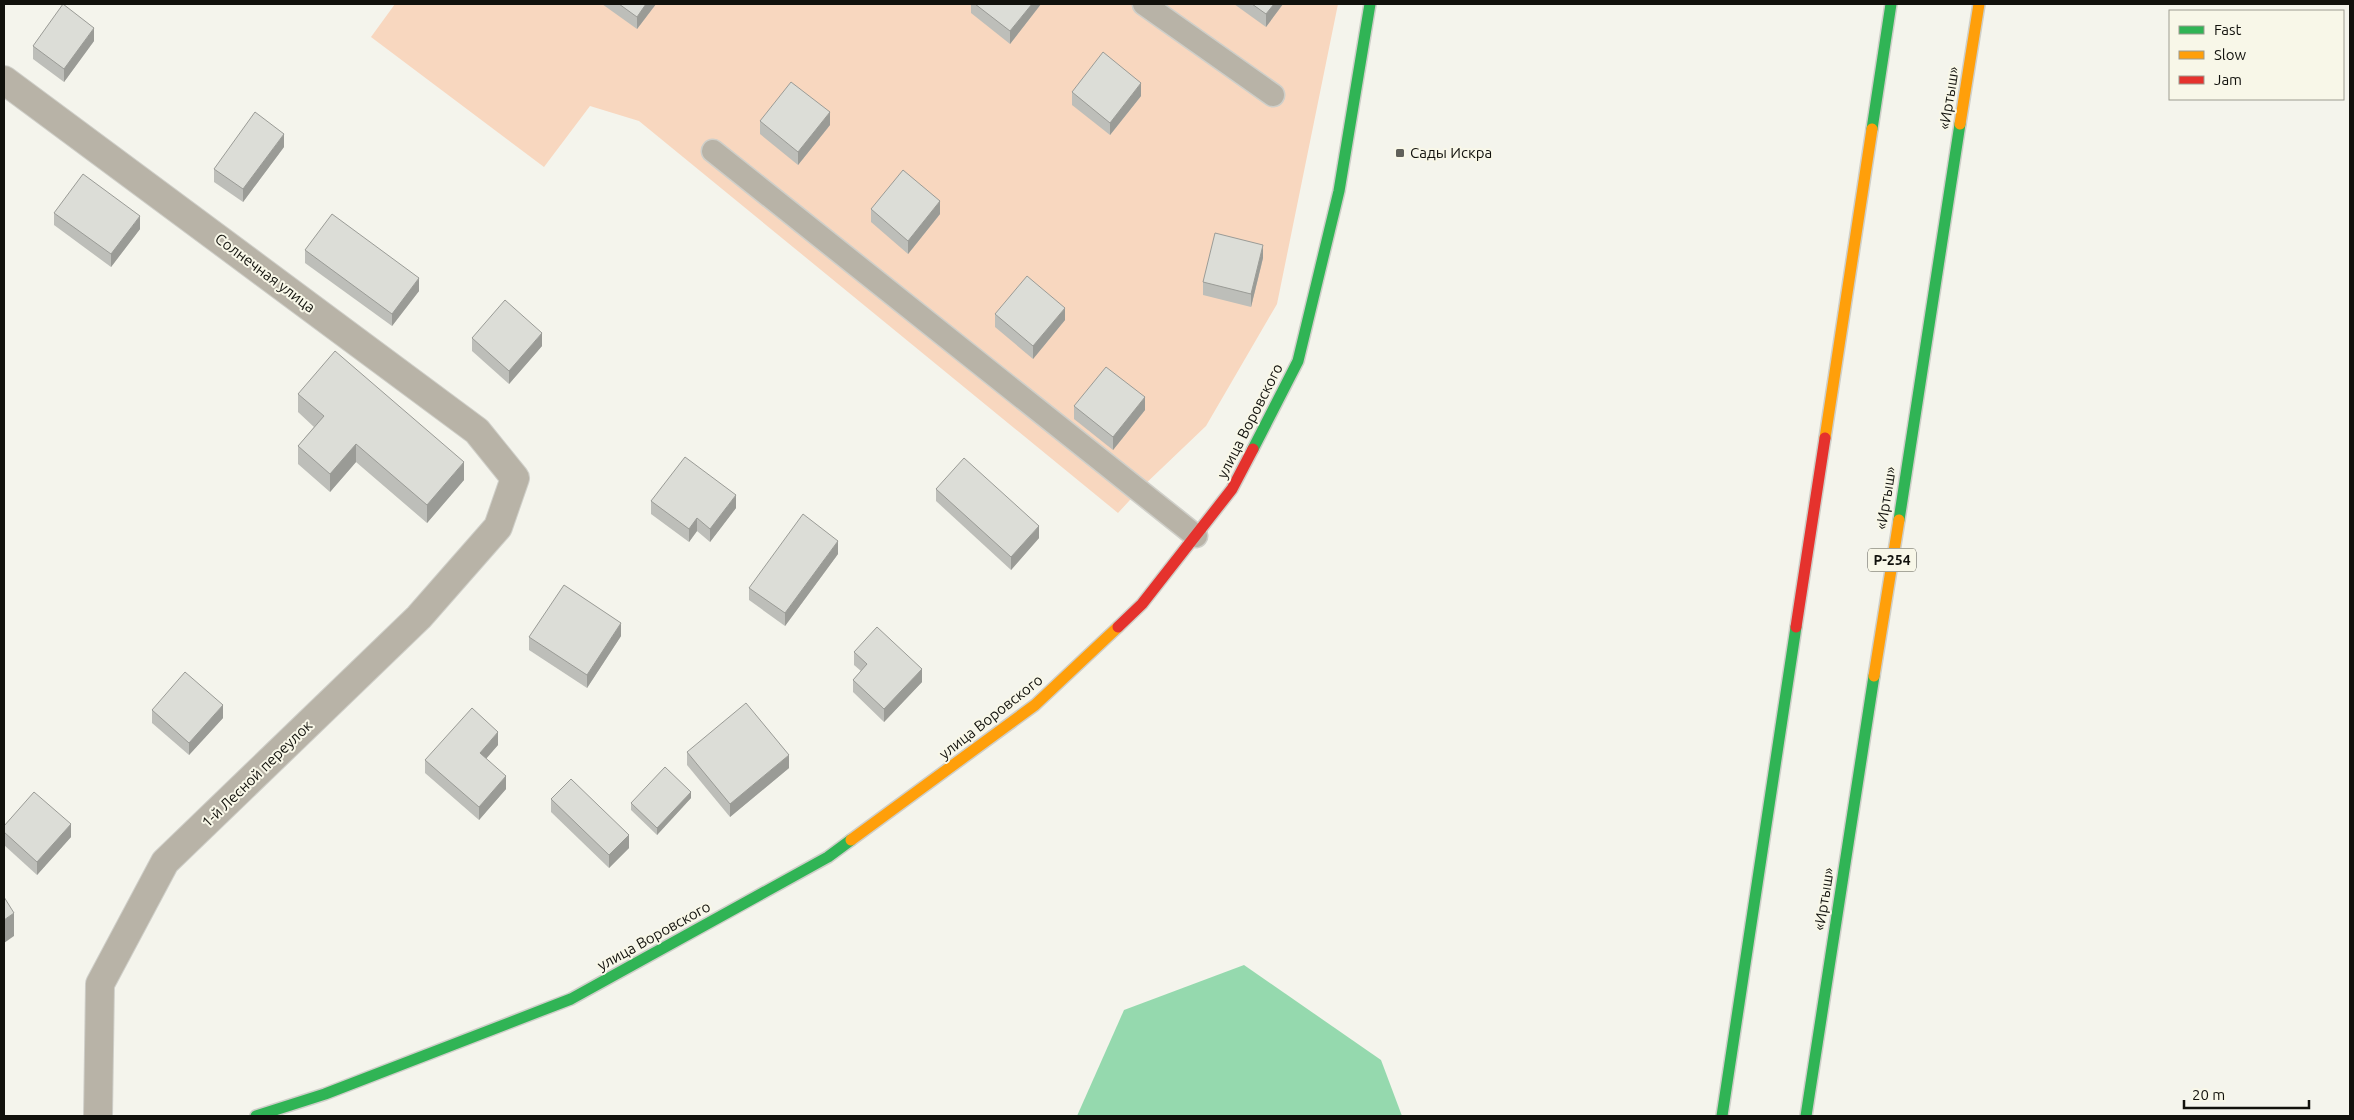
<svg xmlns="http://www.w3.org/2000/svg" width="2354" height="1120" viewBox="0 0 2354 1120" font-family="Ubuntu,sans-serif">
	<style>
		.green { fill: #f8d7bf }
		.water { fill: #95d9ae }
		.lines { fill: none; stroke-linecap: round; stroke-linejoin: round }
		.lane-casing { stroke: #cfcfc9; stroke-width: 25 }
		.street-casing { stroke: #cfcfc9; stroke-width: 30 }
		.fast-casing { stroke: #cfcfc9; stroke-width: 14 }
		.slow-casing { stroke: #cfcfc9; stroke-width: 14 }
		.jam-casing { stroke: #cfcfc9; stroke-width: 14 }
		.lane { stroke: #b8b3a7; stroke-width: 22 }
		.street { stroke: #b8b3a7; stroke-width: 28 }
		.fast { stroke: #30b455; stroke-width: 11 }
		.slow { stroke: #ff9f0a; stroke-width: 11 }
		.jam { stroke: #e5322d; stroke-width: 11 }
		.wall { fill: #bdbeb9 }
		.shaded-wall { fill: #9a9b96 }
		.building { fill: #dcddd7; stroke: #9a9b96 }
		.poi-dot { fill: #60605a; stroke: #f8f7e8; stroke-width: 2 }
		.labels { text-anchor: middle; stroke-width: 4; stroke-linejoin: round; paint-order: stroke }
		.shield { fill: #f8f7e8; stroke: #56564e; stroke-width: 1 }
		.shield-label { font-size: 14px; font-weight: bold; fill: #11110c }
		.street-label { font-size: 15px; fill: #11110c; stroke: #f8f7e8 }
		.poi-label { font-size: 15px; fill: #11110c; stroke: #f8f7e8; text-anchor: start }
	</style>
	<rect width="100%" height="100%" fill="#f4f4ec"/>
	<!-- green -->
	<path class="green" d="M395 4H1338L1277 304 1206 426 1140 489 1118 513 639 121 590 106 544 167 371 37Z"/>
	<!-- water -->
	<path class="water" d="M1244 965 1381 1060 1402 1116H1077L1124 1010Z"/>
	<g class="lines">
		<defs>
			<g id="lane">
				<path d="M1144 4 1273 95"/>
				<path d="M713 151 1196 536"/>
			</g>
			<path id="street" d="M4 80 477 431 515 478 498 527 419 617 165 862 100 984 98 1116"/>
			<g id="fast">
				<path d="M1872 129 1891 4"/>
				<path d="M1253 449 1298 361 1339 191 1370 4"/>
				<path d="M1899 520 1960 124"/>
				<path d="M256 1116 325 1094 571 999 828 857 851 840"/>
				<path d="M1722 1116 1796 627"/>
				<path d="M1806 1116 1874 676"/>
			</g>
			<g id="slow">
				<path d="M1960 124 1979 4"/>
				<path d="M1825 438 1872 129"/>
				<path d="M1874 676 1899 520"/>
				<path d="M851 840 1035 705 1118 627"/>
			</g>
			<g id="jam">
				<path d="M1118 627 1142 604 1232 489 1253 449"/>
				<path d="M1796 627 1825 438"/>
			</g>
		</defs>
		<!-- lane casing -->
		<use href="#lane" class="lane-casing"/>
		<!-- street casing -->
		<use href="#street" class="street-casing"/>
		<!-- fast casing -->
		<use href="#fast" class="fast-casing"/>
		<!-- slow casing -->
		<use href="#slow" class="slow-casing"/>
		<!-- jam casing -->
		<use href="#jam" class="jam-casing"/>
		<!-- lane -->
		<use href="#lane" class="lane"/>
		<!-- street -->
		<use href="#street" class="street"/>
		<!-- fast -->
		<use href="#fast" class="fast"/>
		<!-- slow -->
		<use href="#slow" class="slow"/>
		<!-- jam -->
		<use href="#jam" class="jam"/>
	</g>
	<!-- wall -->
	<g class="wall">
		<path d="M602 4H656L637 29Z"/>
		<path d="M971 4H1041L1010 44 971 13Z"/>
		<path d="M1234 4H1283L1266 27Z"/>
		<path d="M94 41 64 82 33 59V46Z"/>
		<path d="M1072 92 1141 96 1110 135 1072 105Z"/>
		<path d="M760 121 830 125 798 165 760 134Z"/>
		<path d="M284 147 243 202 214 182V169Z"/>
		<path d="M871 209 940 214 908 254 871 222Z"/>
		<path d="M54 213 140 229 111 267 54 225Z"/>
		<path d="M305 250 419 291 392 326 305 263Z"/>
		<path d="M1263 258 1251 307 1203 295V282Z"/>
		<path d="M995 314 1065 320 1033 359 995 327Z"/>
		<path d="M472 338 542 346 509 384 472 351Z"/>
		<path d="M298 394 464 480 427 523 356 462 330 492 298 464V446L314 427 298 412Z"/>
		<path d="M1074 406 1145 410 1113 450 1074 419Z"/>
		<path d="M936 489 1039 538 1011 570 936 501Z"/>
		<path d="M651 501 736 508 710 542 697 531 689 542 651 514Z"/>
		<path d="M838 554 785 626 749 600V588Z"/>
		<path d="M621 636 587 688 529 650V637Z"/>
		<path d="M854 652 922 682 884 722 853 692V680L861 671 854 665Z"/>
		<path d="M152 710 223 718 189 755 152 723Z"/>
		<path d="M498 745 486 758 506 789 479 820 425 773V760Z"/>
		<path d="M687 752 789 768 730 817 687 765Z"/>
		<path d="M691 798 657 835 631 810V803Z"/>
		<path d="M551 799 629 848 609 868 551 812Z"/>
		<path d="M4 826 71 837 37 875 4 845Z"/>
	</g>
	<!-- shaded-wall -->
	<g class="shaded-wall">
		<path d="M646 4H656L637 29V17Z"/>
		<path d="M1032 4H1041L1010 44V31Z"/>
		<path d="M1274 4H1283L1266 27V14Z"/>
		<path d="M94 28V41L64 82V69Z"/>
		<path d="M1141 83V96L1110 135V123Z"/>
		<path d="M830 112V125L798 165V152Z"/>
		<path d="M284 134V147L243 202V189Z"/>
		<path d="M940 201V214L908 254V241Z"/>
		<path d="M140 216V229L111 267V254Z"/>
		<path d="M1263 245V258L1251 307V294Z"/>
		<path d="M419 278V291L392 326V314Z"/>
		<path d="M1065 308V320L1033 359V346Z"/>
		<path d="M542 333V346L509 384V371Z"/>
		<path d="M1145 397V410L1113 450V437Z"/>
		<path d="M356 444V462L330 492V474Z"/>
		<path d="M464 462V480L427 523V505Z"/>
		<path d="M736 495V508L710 542V529Z"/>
		<path d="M697 518V531L689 542V529Z"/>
		<path d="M1039 526V538L1011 570V557Z"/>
		<path d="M838 541V554L785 626V613Z"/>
		<path d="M621 623V636L587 688V675Z"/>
		<path d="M922 669V682L884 722V709Z"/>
		<path d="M223 705V718L189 755V743Z"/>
		<path d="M498 732V745L480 766V753Z"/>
		<path d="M789 755V768L730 817V804Z"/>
		<path d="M506 776V789L479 820V807Z"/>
		<path d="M691 792V798L657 835V828Z"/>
		<path d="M71 824V837L37 875V862Z"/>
		<path d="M629 835V848L609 868V855Z"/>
		<path d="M14 913V936L4 943V920Z"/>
	</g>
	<!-- building -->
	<g class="building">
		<path d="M63 4 94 28 64 69 33 46Z"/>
		<path d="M619 4H646L637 17Z"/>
		<path d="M975 4H1032L1010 31Z"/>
		<path d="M1252 4H1274L1266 14Z"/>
		<path d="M1103 52 1141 83 1110 123 1072 92Z"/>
		<path d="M791 82 830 112 798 152 760 121Z"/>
		<path d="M255 112 284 134 243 189 214 169Z"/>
		<path d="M903 170 940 201 908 241 871 209Z"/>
		<path d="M83 174 140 216 111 254 54 213Z"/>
		<path d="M332 214 419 278 392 314 305 250Z"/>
		<path d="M1215 233 1263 245 1251 294 1203 282Z"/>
		<path d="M1027 276 1065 308 1033 346 995 314Z"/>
		<path d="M505 300 542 333 509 371 472 338Z"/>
		<path d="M335 351 464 462 427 505 356 444 330 474 298 446 324 416 298 394Z"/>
		<path d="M1106 367 1145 397 1113 437 1074 406Z"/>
		<path d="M685 457 736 495 710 529 697 518 689 529 651 501Z"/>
		<path d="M964 458 1039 526 1011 557 936 489Z"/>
		<path d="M803 514 838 541 785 613 749 588Z"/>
		<path d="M564 585 621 623 587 675 529 637Z"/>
		<path d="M877 627 922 669 884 709 853 680 867 664 854 652Z"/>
		<path d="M185 672 223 705 189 743 152 710Z"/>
		<path d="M746 703 789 755 730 804 687 752Z"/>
		<path d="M472 708 498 732 480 753 506 776 479 807 425 760Z"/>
		<path d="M665 767 691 792 657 828 631 803Z"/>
		<path d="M571 779 629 835 609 855 551 799Z"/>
		<path d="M34 792 71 824 37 862 4 832V826Z"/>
		<path d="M4 897 14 913 4 920Z"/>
	</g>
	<!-- markers -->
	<rect class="poi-dot" x="1395" y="148" width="10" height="10" rx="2.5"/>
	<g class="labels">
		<!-- shield labels -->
		<rect class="shield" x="1868" y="548.5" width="48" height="23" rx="4"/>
		<g class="shield-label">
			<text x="1892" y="565">Р-254</text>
		</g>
		<!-- street labels -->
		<g class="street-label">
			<text transform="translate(1949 98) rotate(-81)" y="5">«Иртыш»</text>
			<text transform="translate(265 273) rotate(37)" y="5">Солнечная улица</text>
			<text transform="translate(1250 421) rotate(-63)" y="5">улица Воровского</text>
			<text transform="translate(1886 498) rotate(-81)" y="5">«Иртыш»</text>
			<text transform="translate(991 717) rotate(-38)" y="5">улица Воровского</text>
			<text transform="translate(257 774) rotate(-44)" y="5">1-й Лесной переулок</text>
			<text transform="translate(1824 899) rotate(-81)" y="5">«Иртыш»</text>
			<text transform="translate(654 936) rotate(-29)" y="5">улица Воровского</text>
		</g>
		<!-- poi labels -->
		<g class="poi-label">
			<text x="1410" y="158">Сады Искра</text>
		</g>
	</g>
	<!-- border -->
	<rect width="2354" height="1120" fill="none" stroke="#11110c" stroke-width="10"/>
	<!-- legend -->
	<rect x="2169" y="10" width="175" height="90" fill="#f8f7e8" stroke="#9c9b90"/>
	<rect x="2179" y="26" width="25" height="8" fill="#30b455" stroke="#9c9b90"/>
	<text x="2214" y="35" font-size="15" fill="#11110c">Fast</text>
	<rect x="2179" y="51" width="25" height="8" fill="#ff9f0a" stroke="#9c9b90"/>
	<text x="2214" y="60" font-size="15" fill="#11110c">Slow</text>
	<rect x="2179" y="76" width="25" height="8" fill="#e5322d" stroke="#9c9b90"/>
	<text x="2214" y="85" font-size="15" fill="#11110c">Jam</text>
	<!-- scale -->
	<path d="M2184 1100v8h125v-8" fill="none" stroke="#11110c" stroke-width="2.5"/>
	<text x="2192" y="1100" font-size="15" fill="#11110c" stroke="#f8f7e8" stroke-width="4" paint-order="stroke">20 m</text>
</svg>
